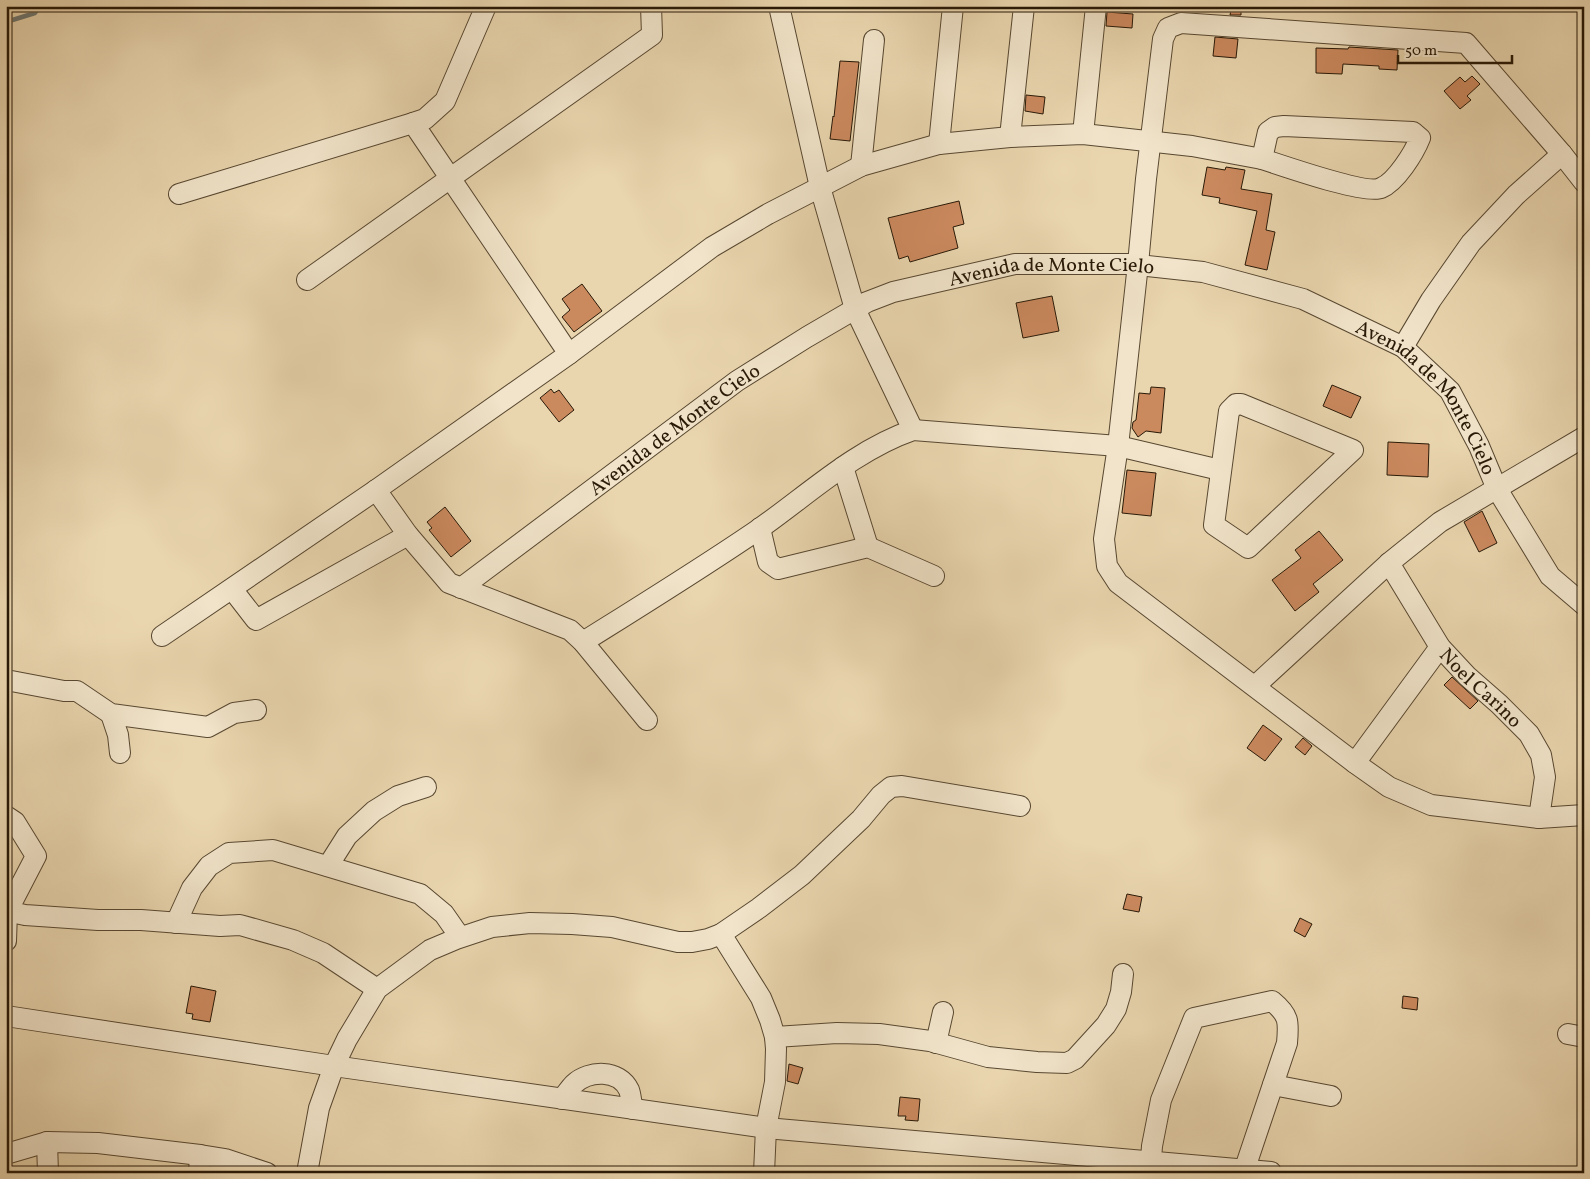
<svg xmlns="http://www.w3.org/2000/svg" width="1590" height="1179" viewBox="0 0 1590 1179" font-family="Vollkorn,serif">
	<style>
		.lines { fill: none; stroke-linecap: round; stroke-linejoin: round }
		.stream { stroke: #6e7771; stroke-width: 4.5 }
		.building { fill: #cb895e; stroke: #281907 }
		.minor-casing { stroke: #584831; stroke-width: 22 }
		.minor { stroke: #f1e4ca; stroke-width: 20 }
		.labels { text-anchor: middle; stroke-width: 4.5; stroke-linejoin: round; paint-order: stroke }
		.street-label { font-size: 20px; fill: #281907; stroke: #f1e4ca }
	</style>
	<rect width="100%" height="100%" fill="#e9d5ae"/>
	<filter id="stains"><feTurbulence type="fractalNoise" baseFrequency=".004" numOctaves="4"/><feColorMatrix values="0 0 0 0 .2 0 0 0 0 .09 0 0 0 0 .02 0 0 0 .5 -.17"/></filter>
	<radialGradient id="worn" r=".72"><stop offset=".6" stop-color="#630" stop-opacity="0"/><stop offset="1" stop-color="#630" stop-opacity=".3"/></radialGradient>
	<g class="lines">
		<!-- stream -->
		<path class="stream" d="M6 22 35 13 40 6"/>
	</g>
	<!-- building -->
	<g class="building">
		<path d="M1232 6H1241V15H1230Z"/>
		<path d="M1107 12 1133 14 1132 28 1106 26Z"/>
		<path d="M1215 37 1238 39 1236 58 1213 56Z"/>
		<path d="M1349 47 1398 50 1397 70 1379 69V66L1343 64 1342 74 1316 73V48L1348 49Z"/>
		<path d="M840 61 859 62 850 141 830 139 833 116 834 117Z"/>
		<path d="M1472 76 1480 84 1467 96 1471 100 1460 109 1444 91 1460 77 1465 82Z"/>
		<path d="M1026 95 1045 97 1043 114 1025 111Z"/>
		<path d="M1207 167 1225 170 1226 167 1245 170 1241 189 1272 194 1266 230 1275 232 1267 270 1245 265 1257 211 1219 203 1220 198 1202 195Z"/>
		<path d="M959 201 964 224 953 227 958 248 910 262 908 256 899 259 888 218Z"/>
		<path d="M582 284 602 311 574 332 562 317 570 310 562 299Z"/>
		<path d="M1052 296 1059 331 1023 338 1016 303Z"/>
		<path d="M1332 385 1361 397 1351 418 1323 406Z"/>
		<path d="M1151 387 1165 388 1161 433 1146 431 1138 437 1132 428 1133 422 1136 420 1139 393 1150 394Z"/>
		<path d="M551 389 554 393 559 390 574 410 559 422 540 398Z"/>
		<path d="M1388 442 1429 444 1428 477 1387 475Z"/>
		<path d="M1127 470 1156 473 1151 516 1122 513Z"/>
		<path d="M445 507 471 541 451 557 429 530 432 528 427 522Z"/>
		<path d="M1482 511 1497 543 1479 552 1464 522Z"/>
		<path d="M1319 531 1343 560 1313 584 1319 592 1295 611 1272 580 1301 558 1295 550Z"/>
		<path d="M1452 677 1478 701 1470 709 1444 685Z"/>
		<path d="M1263 725 1282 739 1265 761 1247 748Z"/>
		<path d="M1303 738 1312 746 1305 755 1295 747Z"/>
		<path d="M1127 894 1142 897 1139 912 1123 909Z"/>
		<path d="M1300 918 1312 924 1305 937 1294 931Z"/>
		<path d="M191 986 216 991 210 1022 192 1019 193 1014 186 1013Z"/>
		<path d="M1403 996 1418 998 1417 1010 1402 1008Z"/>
		<path d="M789 1064 803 1068 798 1084 787 1081Z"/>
		<path d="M900 1097 920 1099 918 1121 905 1120 906 1116H898Z"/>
	</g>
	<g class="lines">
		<defs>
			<g id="minor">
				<path d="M779 6 820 187 855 309 913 430"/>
				<path d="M413 123 425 119 445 101 486 6"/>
				<path d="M1284 126 1413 132 1420 138C1414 153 1396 182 1381 188 1366 195 1281 165 1262 159L1268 132 1275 127Z"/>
				<path d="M1083 134 1096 6"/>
				<path d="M1010 137 1024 6"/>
				<path d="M939 144 953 6"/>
				<path d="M861 166 874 40"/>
				<path d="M1584 182 1562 154 1466 43 1181 23 1168 28 1163 39 1146 179 1138 264 1118 446 1104 539 1107 566 1118 583 1355 763 1389 787 1431 805 1539 818 1584 815"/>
				<path d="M179 194 413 123 569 354"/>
				<path d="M307 280 652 35 651 6"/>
				<path d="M1403 347 1431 300 1471 243 1516 195 1562 154"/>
				<path d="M1236 404H1241L1353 450 1248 548 1214 525 1229 411Z"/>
				<path d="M843 467 868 547"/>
				<path d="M376 490 408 535 449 583 570 630 583 642 647 720"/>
				<path d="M760 528 768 562 778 569 868 547 934 576"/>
				<path id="s1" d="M1389 563 1440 647 1467 676 1499 704 1529 734 1541 755 1545 777 1539 818"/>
				<path id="s2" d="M461 588 737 381 807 337 867 302 893 292 1015 264H1129L1203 272 1303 299 1403 347 1450 391 1479 446 1497 489 1550 576 1584 605"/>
				<path d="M232 589 256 620 408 535"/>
				<path d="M162 636 376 490 569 354 712 247 768 214 861 166 939 144 1010 137 1083 134 1192 146 1262 159"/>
				<path d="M583 642C642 605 702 568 759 529 809 494 855 450 913 430L1118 446 1220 470"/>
				<path d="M6 680 64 691H77L111 714 208 727 234 713 256 710"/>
				<path d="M1255 686 1389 563 1440 522 1584 437"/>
				<path d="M111 714 118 735 120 753"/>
				<path d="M1355 763 1440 647"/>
				<path d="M6 816 15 822 36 856 7 912 6 941"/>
				<path d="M328 866 347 836 374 811 398 796 426 787"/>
				<path d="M6 911 25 915 98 920H141L220 926 240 925 293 940 323 953 377 989"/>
				<path d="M176 923 192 888 209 866 229 853 273 850 420 894 444 914 460 937"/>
				<path d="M721 934 761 998 770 1020 775 1037 776 1049 775 1082 766 1128 764 1173"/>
				<path d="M6 1016 334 1066 766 1128 1271 1172"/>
				<path d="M1568 1034 1584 1037"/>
				<path d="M775 1037 837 1033 879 1034 930 1041 988 1057 1037 1062 1067 1063 1075 1059 1106 1025 1116 1009 1121 992 1123 974"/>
				<path d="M936 1043 943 1012"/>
				<path d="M1273 1085 1331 1096"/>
				<path d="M562 1099C566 1094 570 1088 574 1084 589 1070 619 1069 629 1090 631 1095 631 1103 633 1109"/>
				<path d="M47 1142 48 1173"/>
				<path d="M6 1154 47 1142 98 1143 200 1155"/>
				<path d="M199 1173 200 1155 225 1159 267 1173"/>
				<path d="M307 1173 319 1108 334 1066 347 1039 377 989 430 950 456 939 492 927 530 923 572 924 612 927 678 942H692L708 939 721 934 759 908 802 875 861 819 881 795 891 787 902 786 1020 806"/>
				<path d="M1150 1173 1152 1146 1161 1100 1194 1018 1272 1001C1289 1015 1289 1021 1287 1043L1244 1171"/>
			</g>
		</defs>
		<!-- minor casing -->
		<use href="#minor" class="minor-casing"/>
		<!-- minor -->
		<use href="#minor" class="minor"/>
	</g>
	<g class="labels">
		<!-- street labels -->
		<g class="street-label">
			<text dy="7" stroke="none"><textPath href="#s2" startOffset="686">Avenida de Monte Cielo</textPath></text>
			<text dy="7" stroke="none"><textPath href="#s2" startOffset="1106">Avenida de Monte Cielo</textPath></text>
			<text dy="7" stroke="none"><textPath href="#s2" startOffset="266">Avenida de Monte Cielo</textPath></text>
			<text dy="7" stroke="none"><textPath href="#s1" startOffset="156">Noel Carino</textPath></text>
		</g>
	</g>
	<!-- margin -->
	<rect width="1590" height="1179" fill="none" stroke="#e9d5ae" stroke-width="25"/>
	<rect x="8" y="8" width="1575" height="1164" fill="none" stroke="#281907" stroke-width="2.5"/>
	<rect x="12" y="12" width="1565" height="1154" fill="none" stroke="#281907"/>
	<!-- scale -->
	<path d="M1398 55v8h114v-8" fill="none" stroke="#281907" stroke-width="2.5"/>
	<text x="1405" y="55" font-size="15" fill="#281907" stroke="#f1e4ca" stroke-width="4" paint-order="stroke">50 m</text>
	<rect width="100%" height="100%" filter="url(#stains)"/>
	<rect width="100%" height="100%" fill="url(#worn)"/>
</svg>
